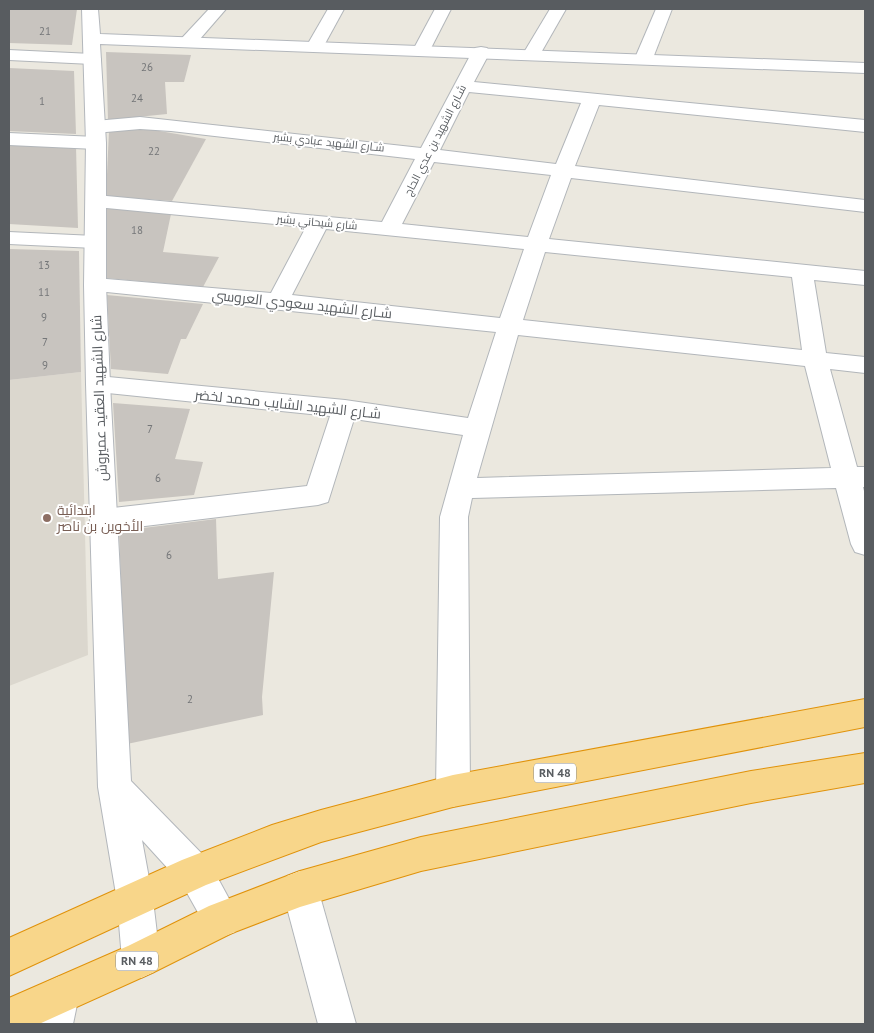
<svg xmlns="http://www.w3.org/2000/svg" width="874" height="1033" viewBox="0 0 874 1033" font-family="'PT Sans',Cairo,sans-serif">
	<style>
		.education { fill: #dbd7ce }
		.building { fill: #c8c4bf }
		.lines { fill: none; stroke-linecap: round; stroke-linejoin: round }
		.street-casing { stroke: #b2b6ba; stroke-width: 2 }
		.secondary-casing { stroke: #b3b7bc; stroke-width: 2 }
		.highway-casing { stroke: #e0920a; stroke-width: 2 }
		.street { fill: #fff; fill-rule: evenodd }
		.secondary { fill: #fff; fill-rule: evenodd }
		.highway { fill: #f8d68a; fill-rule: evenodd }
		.education-dot { fill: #8d6e63; stroke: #fff; stroke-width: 2 }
		.labels { text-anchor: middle; stroke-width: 4; stroke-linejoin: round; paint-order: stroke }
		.number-label { font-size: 11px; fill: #747678 }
		.far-street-label { font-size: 11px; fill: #585c60; stroke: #fff }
		.shield { fill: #fff; stroke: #8a8d90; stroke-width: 1 }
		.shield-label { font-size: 12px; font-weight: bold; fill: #585c60 }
		.street-label { font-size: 14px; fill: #585c60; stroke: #fff }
		.education-label { font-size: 14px; fill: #785e54; stroke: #fff; text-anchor: start }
	</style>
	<rect width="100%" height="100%" fill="#ebe8df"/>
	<!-- education -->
	<path class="education" d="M81 372 88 655 9 686V380Z"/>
	<!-- building -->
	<g class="building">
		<path d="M9 9H77L72 45 9 43Z"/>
		<path d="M106 52 191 55 184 82H165L167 114 108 120Z"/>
		<path d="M9 68 74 71 76 134 9 131Z"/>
		<path d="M142 128 206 139 172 201 106 196 109 131Z"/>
		<path d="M9 143 76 146 78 228 9 224Z"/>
		<path d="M106 207 171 214 163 252 219 257 203 287 106 278Z"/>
		<path d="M9 249 79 251 81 372 9 380Z"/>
		<path d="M107 295 203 304 186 339H181L168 374 111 369Z"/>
		<path d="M113 403 190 409 175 459 203 462 194 495 119 502Z"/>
		<path d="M216 519 218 579 274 572 262 697 263 715 127 744 119 531Z"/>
	</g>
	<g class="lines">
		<defs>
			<g id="street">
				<path d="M209 9H226L193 47H181L178 43 181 39Z"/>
				<path d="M328 9H344L321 51H309L306 47Z"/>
				<path d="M435 9H451L428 54H416L413 50Z"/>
				<path d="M550 9H566L538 58H526L523 54Z"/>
				<path d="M656 9H672L653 58 650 62H638L635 58Z"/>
				<path d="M481 47 487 48 490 52 474 82 865 120V132L599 105 575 166 865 200V212L571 178 549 239 865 271V285L814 280 826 353 865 357V373L830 369 857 467H865V487H863L865 495V555L855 552 851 544 836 488 472 498 468 517 470 791 465 802 453 807 441 802 436 791 440 517 463 435 354 419 328 502 318 505 104 531 94 527 90 520 94 513 104 509 307 486 330 416 98 392 89 390 86 384 89 378 98 376 345 400 468 418 496 332 87 290 84 285 87 280 95 278 271 293 306 227 96 207 89 205 86 201 89 197 96 195 382 222 415 159 171 131 140 129 95 133 88 131 86 127 88 123 95 121 140 117 421 148 472 52 475 48ZM469 92 581 103 556 164 440 150ZM434 162 551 175 528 237 402 224ZM326 229 524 249 500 318 292 295ZM545 252 792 277 802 350 523 320ZM518 335 805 366 831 468 477 478Z"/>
				<path d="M9 50 92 54 98 55 101 59 98 63 92 64 9 60Z"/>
				<path d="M9 133 96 137 103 139 106 143 103 147 96 149 9 145Z"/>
				<path d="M9 232 95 236 103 237 106 242 103 247 95 248 9 244Z"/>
				<path d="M300 871 313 876 318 889 356 1024H318L282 889 287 876Z"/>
				<path d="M60 976 73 982 79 995 73 1024H35L41 995 47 982Z"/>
			</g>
			<path id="secondary" d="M82 9H98L100 34 865 63V73L100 44 106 143V285L110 384 131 781 208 860 240 919 235 932 222 937 209 932 182 884 142 840 153 900 160 959 154 972 141 978 128 972 122 959 117 900 98 787 86 384 84 285 86 143Z"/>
			<g id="highway">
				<path d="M865 699V727L453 807 321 842 206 885 9 976V938L182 860 272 825 321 810 453 775Z"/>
				<path d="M865 753V783L751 803 421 871 300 907 232 933 154 972 39 1024H9V998L128 946 209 906 300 871 421 837 751 771Z"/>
			</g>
		</defs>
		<!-- street casing -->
		<use href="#street" class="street-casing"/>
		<!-- secondary casing -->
		<use href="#secondary" class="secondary-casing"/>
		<!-- highway casing -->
		<use href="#highway" class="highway-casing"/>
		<!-- street -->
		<use href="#street" class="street"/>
		<!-- secondary -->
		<use href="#secondary" class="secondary"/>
		<!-- highway -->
		<use href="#highway" class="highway"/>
	</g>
	<!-- markers -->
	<circle class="education-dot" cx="47" cy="518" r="5"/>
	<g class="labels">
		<!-- number labels -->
		<g class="number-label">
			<text x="45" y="35">21</text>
			<text x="147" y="71">26</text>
			<text x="137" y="102">24</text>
			<text x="42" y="105">1</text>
			<text x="154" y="155">22</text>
			<text x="137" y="234">18</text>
			<text x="44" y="269">13</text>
			<text x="44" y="296">11</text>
			<text x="44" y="321">9</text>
			<text x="45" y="346">7</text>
			<text x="45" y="369">9</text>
			<text x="150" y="433">7</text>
			<text x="158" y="482">6</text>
			<text x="169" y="559">6</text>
			<text x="190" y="703">2</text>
		</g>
		<!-- far-street labels -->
		<g class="far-street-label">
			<text transform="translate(435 140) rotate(-63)" y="4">شـارع الشهيد بن عدي الحاج</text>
			<text transform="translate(329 142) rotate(6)" y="4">شـارع الشهيد عبادي بشير</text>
			<text transform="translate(317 222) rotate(5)" y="4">شارع شيحاني بشير</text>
		</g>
		<!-- shield labels -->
		<g class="shield">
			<rect x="534" y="763.5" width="42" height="19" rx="4"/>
			<rect x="116" y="951.5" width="42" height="19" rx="4"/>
		</g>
		<g class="shield-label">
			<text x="555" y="777">RN 48</text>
			<text x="137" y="965">RN 48</text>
		</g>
		<!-- street labels -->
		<g class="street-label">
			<text transform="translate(302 304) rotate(6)" y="5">شـارع الشهيد سعودي العروسي</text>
			<text transform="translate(99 398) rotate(-92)" y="5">شارع الشهيد العقيد عميروش</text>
			<text transform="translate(288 404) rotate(6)" y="5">شـارع الشهيد الشايب محمد لخضر</text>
		</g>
		<!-- education labels -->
		<g class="education-label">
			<text x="57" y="515">ابتدائية<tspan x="57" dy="16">الأخوين بن ناصر</tspan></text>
		</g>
	</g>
	<!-- border -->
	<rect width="874" height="1033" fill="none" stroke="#585c60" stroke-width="20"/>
</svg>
